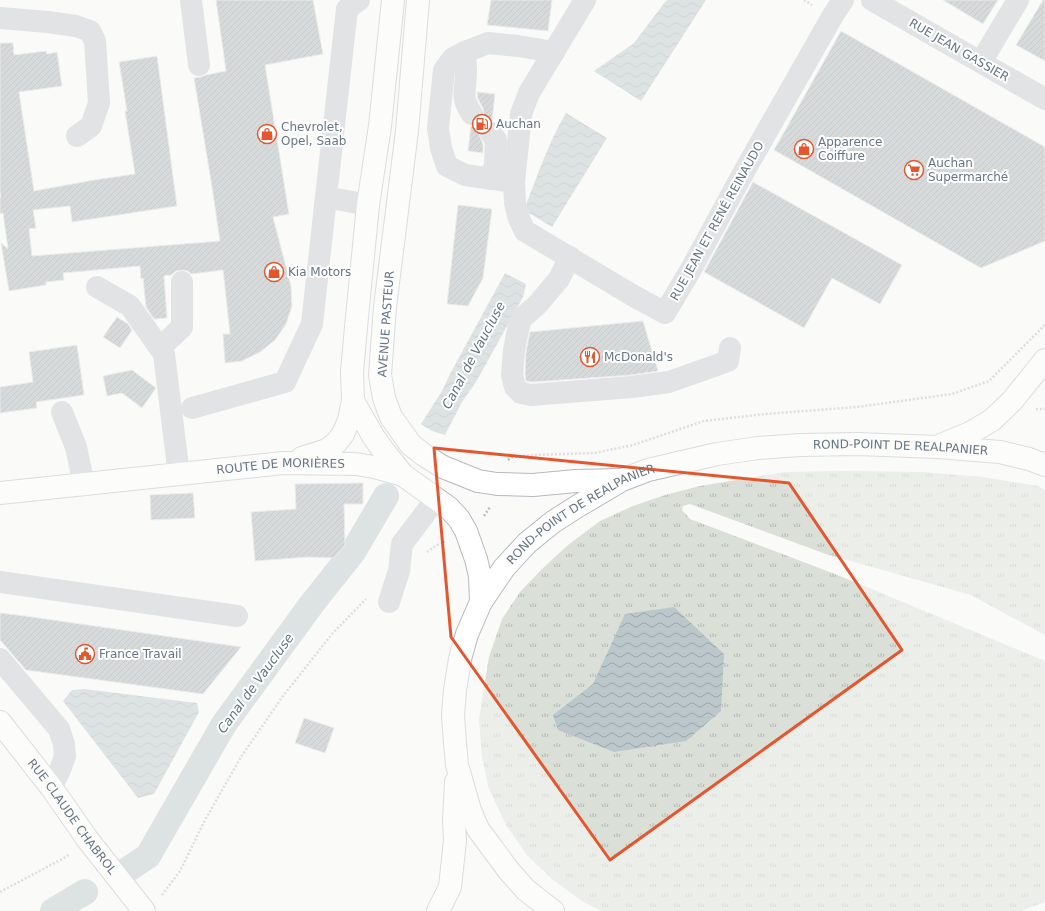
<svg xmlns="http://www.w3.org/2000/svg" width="1045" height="911" viewBox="0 0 1045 911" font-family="'DejaVu Sans',sans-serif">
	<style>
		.grass { fill: url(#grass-tufts) }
		.water { fill: url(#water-waves) }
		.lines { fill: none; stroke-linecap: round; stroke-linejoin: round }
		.canal { stroke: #bbc7cb; stroke-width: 26 }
		.building { fill: url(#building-hatch); stroke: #dcdcda }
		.major-casing { stroke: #b5babe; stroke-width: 24 }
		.path { stroke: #bbbfc2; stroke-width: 2.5; stroke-dasharray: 2 2; stroke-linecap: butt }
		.minor { stroke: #c3c8cc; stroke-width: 22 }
		.major { stroke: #fff; stroke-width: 22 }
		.marked { fill: none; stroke: #e4572e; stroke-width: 3; stroke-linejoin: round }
		.labels { text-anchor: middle; stroke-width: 4; stroke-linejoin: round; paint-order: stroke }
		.street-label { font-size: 12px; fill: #657683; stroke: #fff }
		.poi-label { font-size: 12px; fill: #657683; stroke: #fff; text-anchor: start }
		.water-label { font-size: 13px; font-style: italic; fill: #60757c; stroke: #fff }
	</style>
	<defs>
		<pattern id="grass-tufts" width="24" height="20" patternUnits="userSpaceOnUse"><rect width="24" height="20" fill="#dadfd7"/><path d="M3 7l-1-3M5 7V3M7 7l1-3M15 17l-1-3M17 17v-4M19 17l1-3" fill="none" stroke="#b4b9b4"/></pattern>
		<pattern id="water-waves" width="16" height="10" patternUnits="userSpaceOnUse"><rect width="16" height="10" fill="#bbc7cb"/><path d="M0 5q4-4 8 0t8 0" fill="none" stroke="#9ca6aa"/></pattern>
		<pattern id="building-hatch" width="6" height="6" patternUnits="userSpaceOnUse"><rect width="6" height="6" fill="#aab3b9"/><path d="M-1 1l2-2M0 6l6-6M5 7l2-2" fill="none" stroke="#8e969c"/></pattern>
	</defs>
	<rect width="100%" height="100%" fill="#fafaf8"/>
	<!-- grass -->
	<path class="grass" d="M843 471 921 472 982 477 1038 486 1045 490V635L971 595 826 554 690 504 683 506 682 510 690 519 840 576 1045 661V902L1021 911H601L582 901 552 879 527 855 506 825 489 789 482 757 479 719 489 657 502 619 520 592 542 569 568 545 600 521 633 506 665 495 700 486 785 472Z"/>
	<!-- water -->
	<g class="water">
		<path d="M668 0H706L641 101 594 71 634 43 665 2Z"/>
		<path d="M566 113 607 138 552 227 524 210C537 177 548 143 566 113Z"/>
		<path d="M505 273 526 284 523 297 476 382 462 402 445 435 432 431 421 424 442 391 450 374Z"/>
		<path d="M674 607 724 654 721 711 686 741 614 752 558 730 553 715 593 684 625 614Z"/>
		<path d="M84 689 197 703 199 712 154 794 138 798 63 701 72 690Z"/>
	</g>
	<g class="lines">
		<!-- canal -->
		<g class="canal">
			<path d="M127 870 148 856 224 724 311 605 353 552 386 496"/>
			<path d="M53 911 85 892"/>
		</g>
	</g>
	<!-- building -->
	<g class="building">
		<path d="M216 0H313L323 54 265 65 289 214 273 217 291 286 292 306 286 324 275 340 260 352 242 361 225 363 223 334H230L223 270 191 274 188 271 182 270 176 271 171 275 164 276 167 318 154 319 146 307 143 278 141 279 140 266 63 273 64 280 46 282V285L9 291 1 243 8 249 3 213 0 214V197H1L0 191V43H13L14 55 46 51 47 54 57 52 62 86 19 92 34 191 94 180 135 174 125 111H127L119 62 157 56 177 206 72 222 70 206 33 210 36 228 29 229 32 256 220 241 212 187 194 78 201 77 206 75 226 71Z"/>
		<path d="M491 0H552L548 31 487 25Z"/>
		<path d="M943 0H998L983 24Z"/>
		<path d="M1043 0H1045V61L1016 45Z"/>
		<path d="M841 31 1045 147V241L981 268 774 150Z"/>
		<path d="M477 92 495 94 492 121H489L484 123 480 128 479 135 483 144V153L468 151 471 126 479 124 483 120 484 114 483 108 478 99Z"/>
		<path d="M753 182 902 265 880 304 832 278 804 328 704 272Z"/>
		<path d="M458 205 492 209 483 278 468 306 447 304Z"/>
		<path d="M117 317 128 324 132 330 120 348 103 337Z"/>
		<path d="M643 321 658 371 631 375 532 382 526 381 525 374 526 352 530 332Z"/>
		<path d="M77 345 84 395 36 402 37 408 0 413V387L33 382 29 352Z"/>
		<path d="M132 370 156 388 142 408 122 393 107 396 103 376Z"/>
		<path d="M363 483V504H344L345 545 334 558 308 557 255 561 251 512 296 509 295 484Z"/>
		<path d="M193 493 195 518 151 520 150 495Z"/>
		<path d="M0 613 25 616 241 647 203 694 26 670 0 640Z"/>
		<path d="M304 718 334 728 325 753 295 743Z"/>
	</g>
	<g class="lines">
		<defs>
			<g id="major">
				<path d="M418 0 407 131 385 307 380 375 384 398 391 417 411 445 424 455 443 467 478 481 497 484 533 485 576 481 621 480"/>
				<path d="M353 401 373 436 383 450 403 475"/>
				<path d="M941 445 970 433 992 420 1012 401 1045 360"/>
				<path d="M302 458 327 450 336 443 343 434 349 420 353 401 352 372 356 327 368 205 380 126 393 0"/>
				<path id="s1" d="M0 493 283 463 356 464 374 467 403 475 449 508 459 519 466 531 476 559 480 576 481 602"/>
				<path id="s2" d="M0 722 51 787 88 840 144 911"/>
				<path d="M438 911 450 887 455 840 454 821 456 782"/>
				<path id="s3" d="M553 911 526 890 509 871 478 829 470 810 457 765 455 743 453 715 455 690 460 659 467 634 481 602 504 568 527 543 553 522 578 506 622 480 648 470 717 454 758 448 800 445 858 444 938 447 1000 452 1029 459 1045 465"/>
			</g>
		</defs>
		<!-- major casing -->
		<use href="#major" class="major-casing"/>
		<!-- path -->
		<g class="path">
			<path d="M804 0 812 5"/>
			<path d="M1036 409H1045"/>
			<path d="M508 460 512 457 531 455 595 453 633 445 704 421 765 414 857 407 952 394 989 381 1045 325"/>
			<path d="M484 516 490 507"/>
			<path d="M427 552 437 545 445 542"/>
			<path d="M0 892 64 858 70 854"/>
			<path d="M162 895 180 871 205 820 241 757 283 696 332 634 366 599"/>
		</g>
		<!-- minor -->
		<g class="minor">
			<path d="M191 0 199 65"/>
			<path d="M359 0 347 9 326 197 368 205"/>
			<path d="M585 0 529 93 521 114 514 182 515 203 519 219 525 231 632 295 665 313 690 271 746 168 832 17 843 0"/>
			<path d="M872 0 1045 99"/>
			<path d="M0 18 48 22 76 26 90 31 95 41 99 103 91 126 77 136"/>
			<path d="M465 52C465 58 466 65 466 71 466 91 460 97 472 114"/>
			<path d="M981 62 1018 0"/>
			<path d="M491 179 495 164 496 140 491 133"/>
			<path d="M514 182 465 175 447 166 441 148 438 128 444 70 453 58 465 52 488 43 518 46 554 52"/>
			<path d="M570 257 559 279 537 305 521 319 518 330 514 350 512 375 515 387 521 393 531 395 632 387 669 382 728 361 730 348"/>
			<path d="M97 287 130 306 164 354 179 475"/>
			<path d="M160 348 182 327V282"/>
			<path d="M192 408 285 382 312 324 326 197"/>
			<path d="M62 412 76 447 84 485"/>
			<path d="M0 582 237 616"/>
			<path d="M389 602 399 571 402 544 436 499"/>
			<path d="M0 659 59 729 64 744 65 756 60 770 51 787"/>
		</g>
		<!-- major -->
		<use href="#major" class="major"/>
	</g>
	<!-- marked area -->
	<path d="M0 0H1045V911H0ZM434 448 789 483 902 650 610 860 451 637Z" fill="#fafaf8" fill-opacity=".55" fill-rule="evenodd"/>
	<path class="marked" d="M434 448 789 483 902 650 610 860 451 637Z"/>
	<!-- icons -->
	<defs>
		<symbol id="fuel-ring" viewBox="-11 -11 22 22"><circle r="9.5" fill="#fff" stroke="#e4572e" stroke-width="1.5"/><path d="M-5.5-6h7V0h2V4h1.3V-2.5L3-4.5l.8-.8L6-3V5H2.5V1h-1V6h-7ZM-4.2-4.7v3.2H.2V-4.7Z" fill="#e4572e"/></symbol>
		<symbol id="shop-ring" viewBox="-11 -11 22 22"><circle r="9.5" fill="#fff" stroke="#e4572e" stroke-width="1.5"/><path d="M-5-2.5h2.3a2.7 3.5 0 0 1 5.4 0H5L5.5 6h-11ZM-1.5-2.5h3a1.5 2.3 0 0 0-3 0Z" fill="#e4572e"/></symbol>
		<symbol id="supermarket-ring" viewBox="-11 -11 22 22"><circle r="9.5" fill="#fff" stroke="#e4572e" stroke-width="1.5"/><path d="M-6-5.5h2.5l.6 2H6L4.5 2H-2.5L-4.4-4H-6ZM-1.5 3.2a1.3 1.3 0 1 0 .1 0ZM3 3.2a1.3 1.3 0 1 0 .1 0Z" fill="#e4572e"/></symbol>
		<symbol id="restaurant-ring" viewBox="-11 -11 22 22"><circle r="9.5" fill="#fff" stroke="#e4572e" stroke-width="1.5"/><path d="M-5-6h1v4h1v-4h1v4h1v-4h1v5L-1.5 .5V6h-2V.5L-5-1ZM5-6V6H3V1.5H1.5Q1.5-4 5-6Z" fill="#e4572e"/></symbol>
		<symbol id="civic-ring" viewBox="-11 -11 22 22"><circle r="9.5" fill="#fff" stroke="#e4572e" stroke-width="1.5"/><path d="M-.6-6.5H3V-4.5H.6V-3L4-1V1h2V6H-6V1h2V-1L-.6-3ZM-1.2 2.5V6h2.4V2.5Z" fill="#e4572e"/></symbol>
	</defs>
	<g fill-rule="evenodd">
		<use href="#fuel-ring" x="471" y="113" width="22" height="22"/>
		<use href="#shop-ring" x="256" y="123" width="22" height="22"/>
		<use href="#shop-ring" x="793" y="138" width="22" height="22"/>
		<use href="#supermarket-ring" x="903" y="159" width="22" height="22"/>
		<use href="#shop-ring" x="263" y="261" width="22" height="22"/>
		<use href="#restaurant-ring" x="579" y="346" width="22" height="22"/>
		<use href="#civic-ring" x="74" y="643" width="22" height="22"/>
	</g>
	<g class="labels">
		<!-- street labels -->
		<g class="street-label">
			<text transform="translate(959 50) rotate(30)" y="4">RUE JEAN GASSIER</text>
			<text transform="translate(717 221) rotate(-61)" y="4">RUE JEAN ET RENÉ REINAUDO</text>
			<text transform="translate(386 324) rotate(-86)" y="4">AVENUE PASTEUR</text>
			<text dy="4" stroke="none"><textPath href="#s3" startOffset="819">ROND-POINT DE REALPANIER</textPath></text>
			<text dy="4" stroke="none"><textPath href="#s1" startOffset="282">ROUTE DE MORIÈRES</textPath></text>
			<text dy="4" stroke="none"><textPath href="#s3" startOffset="483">ROND-POINT DE REALPANIER</textPath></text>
			<text dy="4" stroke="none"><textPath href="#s2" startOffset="119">RUE CLAUDE CHABROL</textPath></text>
		</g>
		<!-- poi labels -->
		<g class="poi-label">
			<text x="496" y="128">Auchan</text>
			<text x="281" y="131">Chevrolet,<tspan x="281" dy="14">Opel, Saab</tspan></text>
			<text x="818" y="146">Apparence<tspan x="818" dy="14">Coiffure</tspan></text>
			<text x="928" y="167">Auchan<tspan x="928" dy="14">Supermarché</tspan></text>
			<text x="288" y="276">Kia Motors</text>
			<text x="604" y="361">McDonald's</text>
			<text x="99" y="658">France Travail</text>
		</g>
		<!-- water labels -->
		<g class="water-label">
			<text transform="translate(473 355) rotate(-62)" y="5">Canal de Vaucluse</text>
			<text transform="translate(255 683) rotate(-54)" y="5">Canal de Vaucluse</text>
		</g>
	</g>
</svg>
